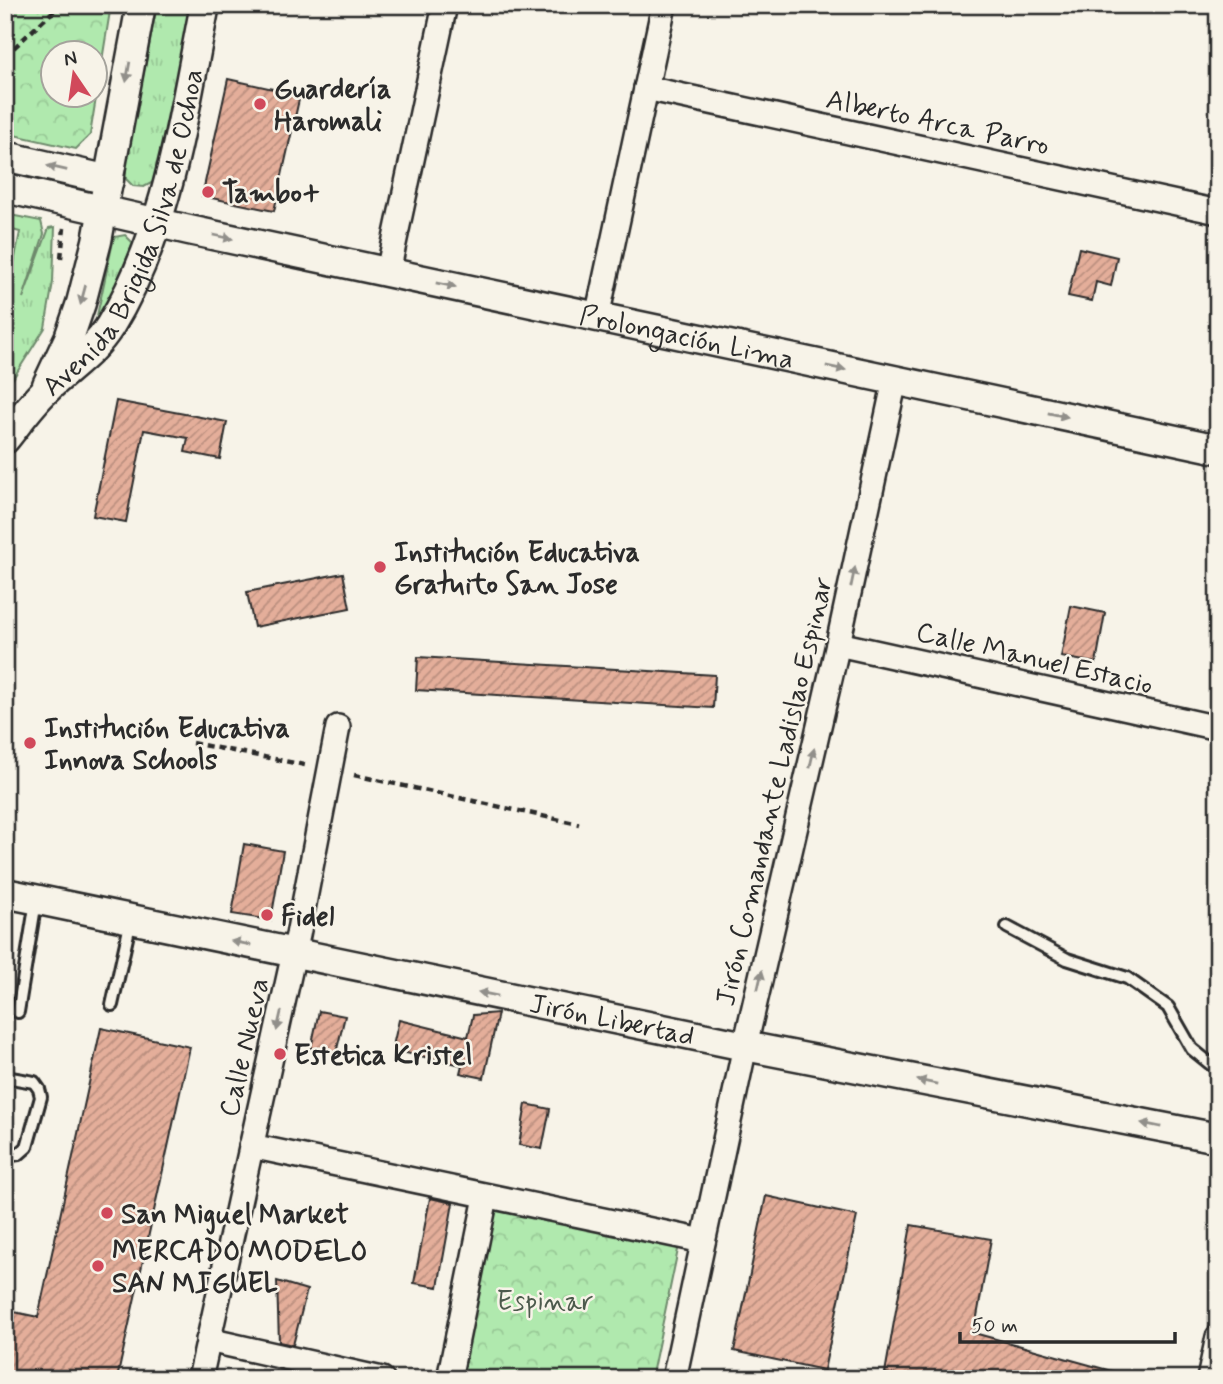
<svg xmlns="http://www.w3.org/2000/svg" width="1223" height="1384" viewBox="0 0 1223 1384" font-family="Mynerve,sans-serif">
	<style>
		.grass { fill: url(#grass-tufts); stroke: #6e8a6c; stroke-width: 2 }
		.park { fill: url(#park-crowns); stroke: #6e8a6c; stroke-width: 2; fill-rule: evenodd }
		.building { fill: url(#building-hatch); stroke: #2b2b2b; stroke-width: 2 }
		.lines { fill: none; stroke-linecap: round; stroke-linejoin: round }
		.service-casing { stroke: #2b2b2b; stroke-width: 16 }
		.minor-casing { stroke: #2b2b2b; stroke-width: 28 }
		.tertiary-casing { stroke: #2b2b2b; stroke-width: 33 }
		.path { stroke: #2b2b2b; stroke-width: 4.5; stroke-dasharray: 7 5; stroke-linecap: butt }
		.service { stroke: #f7f3e8; stroke-width: 10 }
		.minor { stroke: #f7f3e8; stroke-width: 23 }
		.tertiary { stroke: #f7f3e8; stroke-width: 28 }
		.oneway { fill: #918f8a }
		.poi-dot { fill: #d1495b; stroke: #f7f3e8; stroke-width: 2.5 }
		.labels { text-anchor: middle; stroke-width: 5; stroke-linejoin: round; paint-order: stroke }
		.poi-label { font-size: 28px; font-weight: bold; fill: #2b2b2b; stroke: #f7f3e8; text-anchor: start }
		.street-label { font-size: 28px; fill: #2b2b2b; stroke: #f7f3e8 }
		.park-label { font-size: 28px; fill: #4c5a4c; stroke: #f7f3e8 }
	</style>
	<defs>
		<pattern id="grass-tufts" width="24" height="20" patternUnits="userSpaceOnUse" patternTransform="scale(1.75)"><rect width="24" height="20" fill="#b0e9ae"/><path d="M3 7l-1-3M5 7V3M7 7l1-3M15 17l-1-3M17 17v-4M19 17l1-3" fill="none" stroke="#98c896"/></pattern>
		<pattern id="park-crowns" width="20" height="18" patternUnits="userSpaceOnUse" patternTransform="scale(1.75)"><rect width="20" height="18" fill="#b0e9ae"/><path d="M2 6a3 3 0 1 1 6 0M12 15a3 3 0 1 1 6 0" fill="none" stroke="#98c896"/></pattern>
		<pattern id="building-hatch" width="6" height="6" patternUnits="userSpaceOnUse" patternTransform="scale(1.75)"><rect width="6" height="6" fill="#e4ae9a"/><path d="M-1 1l2-2M0 6l6-6M5 7l2-2" fill="none" stroke="#b98e7e"/></pattern>
	</defs>
	<rect width="100%" height="100%" fill="#f7f3e8"/>
	<filter id="ink" filterUnits="userSpaceOnUse"><feTurbulence type="fractalNoise" baseFrequency=".0143" numOctaves="2"/><feDisplacementMap in="SourceGraphic" scale="14" xChannelSelector="R" yChannelSelector="G"/><feConvolveMatrix kernelMatrix="1 2 1 2 8 2 1 2 1" color-interpolation-filters="sRGB"/></filter>
	<g filter="url(#ink)">
		<!-- grass -->
		<g class="grass">
			<path d="M157 5H192L157 180 144 187 133 186 126 179V163Z"/>
			<path d="M5 214 41 221 44 234 23 298 49 228 55 227 53 282 45 328 5 391V309L20 232 5 228Z"/>
			<path d="M125 235 133 243 105 311 95 325 114 237Z"/>
		</g>
		<!-- park -->
		<g class="park">
			<path d="M5 5H111L90 135 76 149 5 133ZM52 52H94V94H52Z"/>
			<path d="M483 1204 679 1245 651 1379H446Z"/>
		</g>
		<!-- building -->
		<g class="building">
			<path d="M228 79 300 95 274 211 202 196Z"/>
			<path d="M1079 248 1117 257 1111 286 1096 282 1092 301 1068 296Z"/>
			<path d="M116 401 227 422 220 459 185 452 188 438 144 430 126 522 93 516Z"/>
			<path d="M343 573 350 608 254 627 247 592Z"/>
			<path d="M1071 606 1105 613 1096 663 1061 657Z"/>
			<path d="M418 657 715 675 713 708 416 690Z"/>
			<path d="M244 844 283 851 271 920 232 914Z"/>
			<path d="M319 1011 345 1016 336 1053 311 1048Z"/>
			<path d="M498 1013 484 1078 460 1073 462 1065 392 1050 399 1020 468 1037 473 1015Z"/>
			<path d="M101 1028 190 1047 117 1379H5V1310L38 1317Z"/>
			<path d="M526 1104 550 1109 542 1149 519 1145Z"/>
			<path d="M766 1196 857 1216 824 1370 734 1351Z"/>
			<path d="M430 1198 453 1203 438 1287 414 1283Z"/>
			<path d="M911 1225 991 1239 974 1333 1115 1372 1114 1379H919L885 1373Z"/>
			<path d="M277 1281 307 1290 293 1345 279 1342Z"/>
		</g>
		<g class="lines">
			<defs>
				<g id="service">
					<path d="M1007 927 1067 959 1127 978 1168 1007 1192 1049 1218 1070"/>
					<path d="M112 1005 131 920"/>
					<path d="M18 1012 36 901"/>
					<path d="M5 1077 34 1082 39 1089 41 1097 27 1147 19 1154 5 1156"/>
				</g>
				<g id="minor">
					<path d="M646 88 1218 212"/>
					<path d="M388 272 445 5"/>
					<path d="M597 317 664 5"/>
					<path d="M838 644 1218 728"/>
					<path d="M251 1146 703 1241"/>
					<path d="M208 1340 382 1379"/>
					<path d="M200 1379 298 935 338 727"/>
					<path d="M449 1379 486 1197"/>
					<path d="M674 1379 745 1046 838 644 895 380"/>
					<path d="M1209 1379 1218 1337"/>
				</g>
				<g id="tertiary">
					<path d="M5 156 109 180"/>
					<path id="s1" d="M5 188 189 230 1218 449"/>
					<path d="M47 385 69 338 81 303 97 241 141 5"/>
					<path id="s2" d="M5 439C18 423 31 404 46 390 68 368 93 353 110 326 169 230 183 114 205 5"/>
					<path id="s3" d="M5 893 745 1046 1218 1138"/>
				</g>
			</defs>
			<!-- service casing -->
			<use href="#service" class="service-casing"/>
			<!-- minor casing -->
			<use href="#minor" class="minor-casing"/>
			<!-- tertiary casing -->
			<use href="#tertiary" class="tertiary-casing"/>
			<!-- path -->
			<g class="path">
				<path d="M5 56 60 5"/>
				<path d="M5 111 12 130"/>
				<path d="M61 258 64 228"/>
				<path d="M192 743 305 765"/>
				<path d="M354 775 579 824"/>
			</g>
			<!-- service -->
			<use href="#service" class="service"/>
			<!-- minor -->
			<use href="#minor" class="minor"/>
			<!-- tertiary -->
			<use href="#tertiary" class="tertiary"/>
		</g>
		<!-- one-way arrows -->
		<defs><path id="oneway-solid" d="M-6-.8H1V-3.2L6.5 0L1 3.2V.8H-6Z" transform="scale(1.75)"/></defs>
		<g class="oneway">
			<use href="#oneway-solid" transform="translate(128 72) rotate(100)"/>
			<use href="#oneway-solid" transform="translate(57 168) rotate(-167)"/>
			<use href="#oneway-solid" transform="translate(223 237) rotate(12)"/>
			<use href="#oneway-solid" transform="translate(446 285) rotate(12)"/>
			<use href="#oneway-solid" transform="translate(83 295) rotate(105)"/>
			<use href="#oneway-solid" transform="translate(836 368) rotate(12)"/>
			<use href="#oneway-solid" transform="translate(1058 415) rotate(12)"/>
			<use href="#oneway-solid" transform="translate(853 577) rotate(-78)"/>
			<use href="#oneway-solid" transform="translate(812 758) rotate(-77)"/>
			<use href="#oneway-solid" transform="translate(241 943) rotate(-168)"/>
			<use href="#oneway-solid" transform="translate(760 980) rotate(-77)"/>
			<use href="#oneway-solid" transform="translate(488 994) rotate(-168)"/>
			<use href="#oneway-solid" transform="translate(279 1021) rotate(103)"/>
			<use href="#oneway-solid" transform="translate(927 1082) rotate(-169)"/>
			<use href="#oneway-solid" transform="translate(1151 1125) rotate(-169)"/>
		</g>
	</g>
	<!-- markers -->
	<g class="poi-dot">
		<circle cx="260" cy="104" r="7"/>
		<circle cx="208" cy="192" r="7"/>
		<circle cx="380" cy="567" r="7"/>
		<circle cx="30" cy="743" r="7"/>
		<circle cx="267" cy="915" r="7"/>
		<circle cx="280" cy="1054" r="7"/>
		<circle cx="107" cy="1213" r="7"/>
		<circle cx="98" cy="1266" r="7"/>
	</g>
	<g class="labels">
		<!-- poi labels -->
		<g class="poi-label">
			<text x="274" y="98">Guardería<tspan x="274" dy="32">Haromali</tspan></text>
			<text x="222" y="202">Tambo+</text>
			<text x="394" y="561">Institución Educativa<tspan x="394" dy="32">Gratuito San Jose</tspan></text>
			<text x="44" y="737">Institución Educativa<tspan x="44" dy="32">Innova Schools</tspan></text>
			<text x="281" y="925">Fidel</text>
			<text x="294" y="1064">Estetica Kristel</text>
			<text x="121" y="1223">San Miguel Market</text>
			<text x="112" y="1260">MERCADO MODELO<tspan x="112" dy="32">SAN MIGUEL</tspan></text>
		</g>
		<!-- street labels -->
		<g class="street-label">
			<text transform="translate(938 121) rotate(12)" y="10">Alberto Arca Parro</text>
			<text dy="10" stroke="none"><textPath href="#s2" startOffset="245">Avenida Brigida Silva de Ochoa</textPath></text>
			<text dy="10" stroke="none"><textPath href="#s1" startOffset="698">Prolongación Lima</textPath></text>
			<text transform="translate(1035 657) rotate(13)" y="10">Calle Manuel Estacio</text>
			<text transform="translate(773 791) rotate(-77)" y="10">Jirón Comandante Ladislao Espinar</text>
			<text dy="10" stroke="none"><textPath href="#s3" startOffset="620">Jirón Libertad</textPath></text>
			<text transform="translate(243 1047) rotate(-77)" y="10">Calle Nueva</text>
		</g>
		<!-- park labels -->
		<g class="park-label">
			<text x="545" y="1310">Espinar</text>
		</g>
	</g>
	<!-- margin -->
	<rect width="1223" height="1384" fill="none" stroke="#f7f3e8" stroke-width="28"/>
	<rect x="14" y="14" width="1195" height="1356" fill="none" stroke="#2b2b2b" stroke-width="2.5" filter="url(#ink)"/>
	<!-- north arrow -->
	<g transform="translate(74 74) rotate(347)"><circle r="33" fill="#f7f3e8" stroke="#a5a39c" stroke-width="2"/>
	<path d="M0-5L12 26L0 18L-12 26Z" fill="#d1495b"/>
	<text y="-10" font-size="19" font-weight="bold" text-anchor="middle" fill="#2b2b2b">N</text>
	</g>
	<!-- scale -->
	<path d="M960 1332v10h215v-10" fill="none" stroke="#2b2b2b" stroke-width="3.5"/>
	<text x="971" y="1332" font-size="21" fill="#2b2b2b" stroke="#f7f3e8" stroke-width="5" paint-order="stroke">50 m</text>
</svg>
